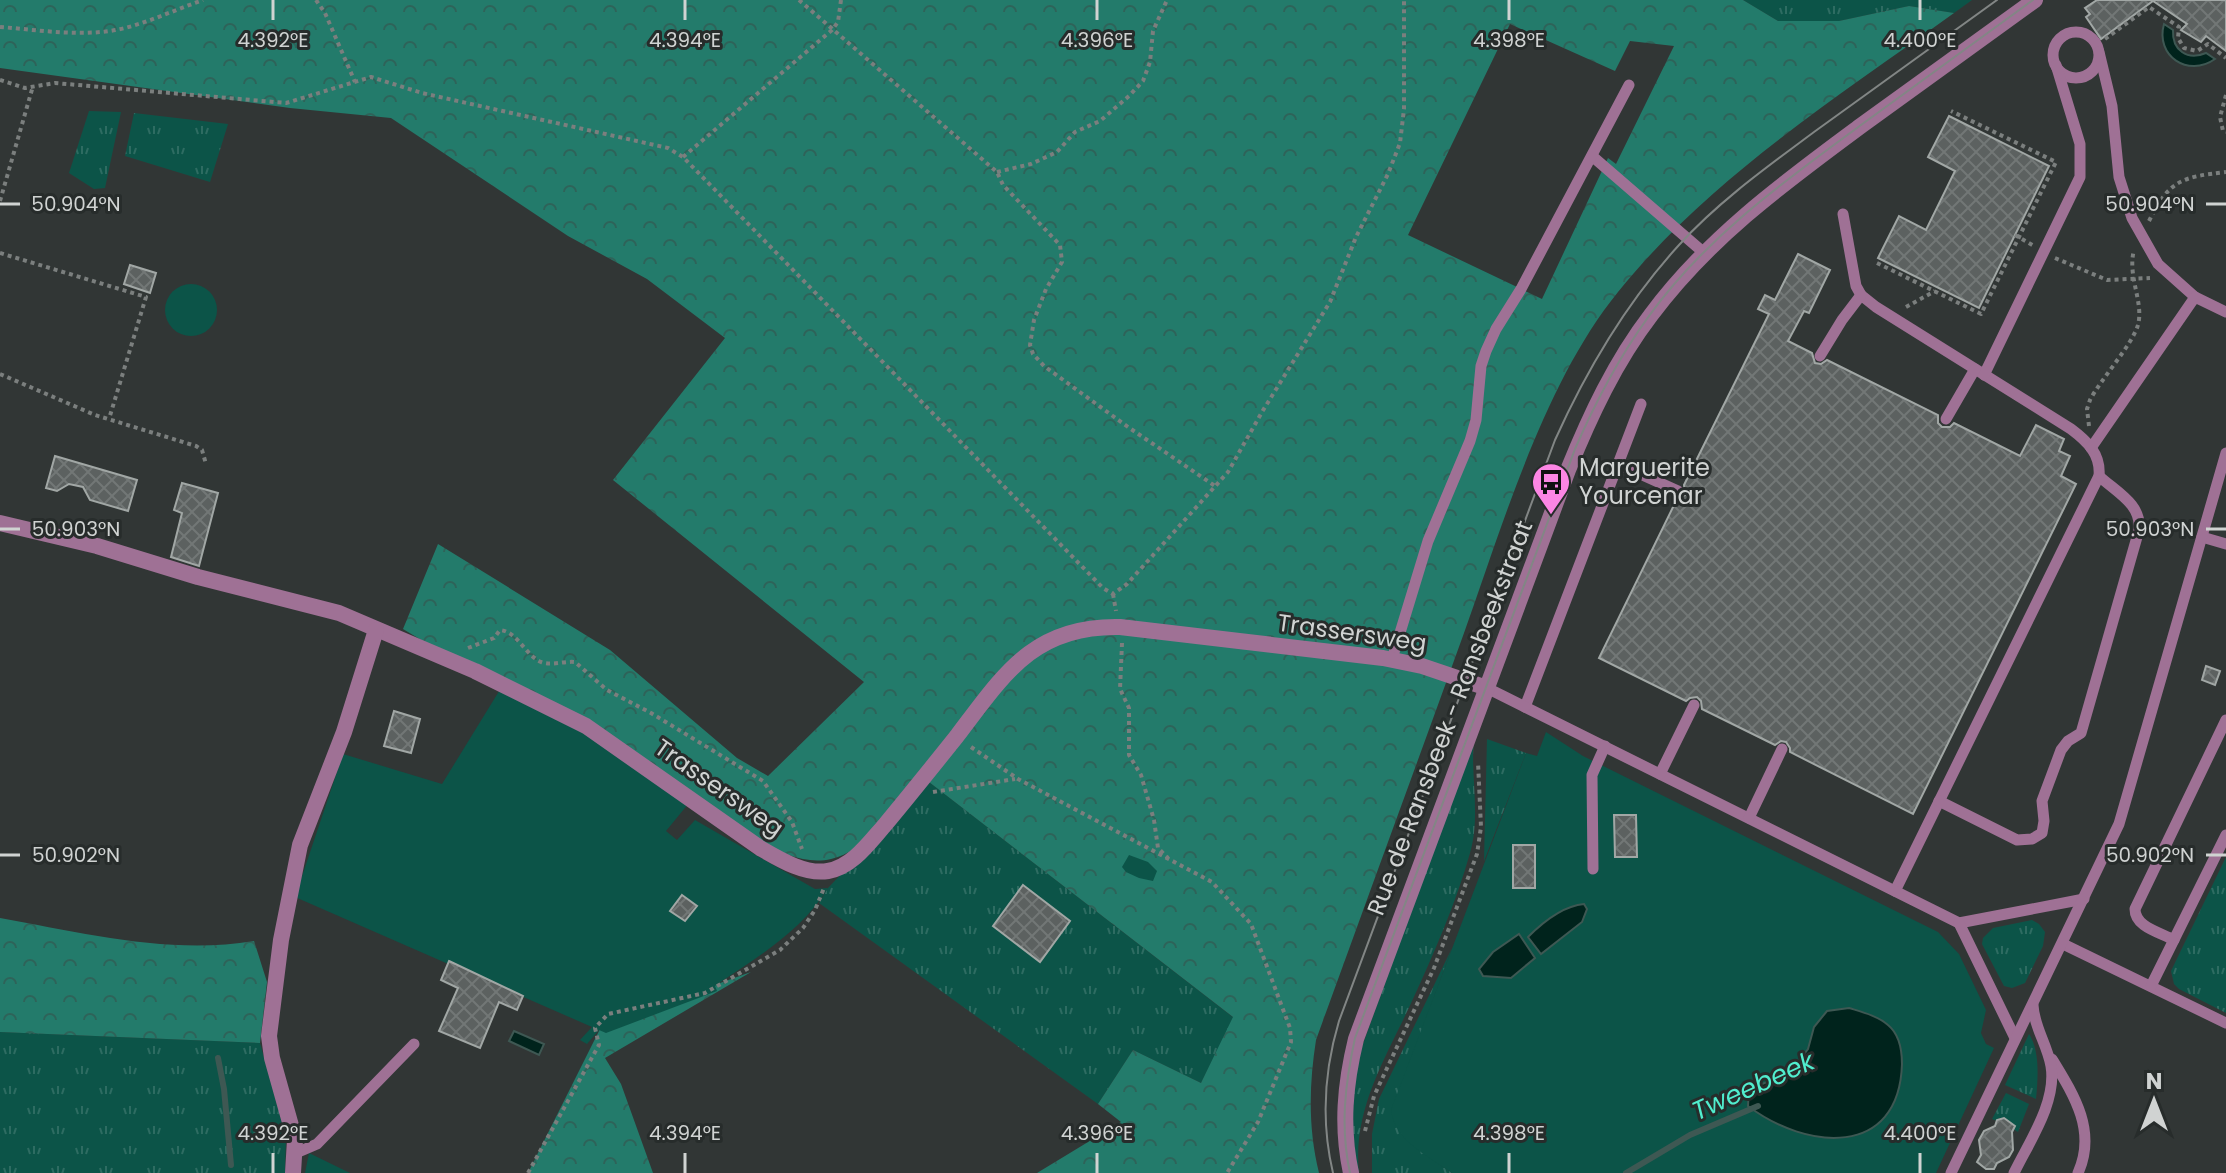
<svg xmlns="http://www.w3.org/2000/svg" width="2226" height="1173" viewBox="0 0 2226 1173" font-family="Poppins,sans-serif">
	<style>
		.grass { fill: url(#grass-tufts) }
		.forest { fill: url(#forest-crowns); fill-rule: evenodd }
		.green { fill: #0c5448 }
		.water { fill: #00231c; stroke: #3e5853; stroke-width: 2 }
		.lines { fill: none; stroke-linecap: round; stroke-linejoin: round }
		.stream { stroke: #3e5853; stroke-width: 6 }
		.building { fill: url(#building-cross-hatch); stroke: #a1a7a5; stroke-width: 2 }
		.path { stroke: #7b7f7e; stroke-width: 4; stroke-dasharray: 4 4; stroke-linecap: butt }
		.lane { stroke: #9f7195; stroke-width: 11 }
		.street { stroke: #9f7195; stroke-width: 16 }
		.tram { stroke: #828685; stroke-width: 2 }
		.ticks { fill: none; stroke: #d0d3d2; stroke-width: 3 }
		.labels { text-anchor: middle; stroke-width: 6; stroke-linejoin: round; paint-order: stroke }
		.poi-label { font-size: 24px; fill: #d0d3d2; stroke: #272c2b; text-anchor: start }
		.street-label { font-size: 24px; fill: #d0d3d2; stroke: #272c2b }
		.water-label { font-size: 26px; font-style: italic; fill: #50edce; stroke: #272c2b }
		.ticks-label { font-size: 20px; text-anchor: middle; fill: #d0d3d2; stroke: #272c2b; stroke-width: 6; stroke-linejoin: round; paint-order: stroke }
	</style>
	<defs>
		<pattern id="grass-tufts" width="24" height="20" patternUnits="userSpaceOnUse" patternTransform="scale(2)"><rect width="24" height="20" fill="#0c5448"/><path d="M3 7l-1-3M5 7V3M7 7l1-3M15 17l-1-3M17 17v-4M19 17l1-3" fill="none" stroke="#2e6c62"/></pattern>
		<pattern id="forest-crowns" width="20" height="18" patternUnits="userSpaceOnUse" patternTransform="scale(2)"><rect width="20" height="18" fill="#237b6b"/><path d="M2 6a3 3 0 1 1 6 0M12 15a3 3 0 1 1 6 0" fill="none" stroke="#2e6359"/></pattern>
		<pattern id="building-cross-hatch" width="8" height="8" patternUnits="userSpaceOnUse" patternTransform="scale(2)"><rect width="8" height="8" fill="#5c6160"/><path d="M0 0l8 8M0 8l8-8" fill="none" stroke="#727776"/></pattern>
	</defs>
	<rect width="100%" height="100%" fill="#313635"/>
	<!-- grass -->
	<g class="grass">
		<path d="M1743 0H1972L1954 13 1909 6 1839 21H1778Z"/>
		<path d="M89 111 121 112 105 188 94 189 69 173Z"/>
		<path d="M134 113 228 124 210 182 125 156Z"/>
		<path d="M1474 737C1470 775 1481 816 1470 853 1456 903 1434 953 1412 1001 1387 1056 1352 1109 1359 1173H1356L1350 1124 1355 1066Z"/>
		<path d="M1487 739 1526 753 1484 861Z"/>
		<path d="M929 782 1234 1018 1201 1083 1133 1050 1098 1104 819 903 828 888Z"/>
		<path d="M2226 857V1013L2179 989 2174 984 2171 971Z"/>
		<path d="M2032 920 2039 924 2045 932 2043 946 2025 983 2012 988 2004 986 1982 944 1983 938 1993 928Z"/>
		<path d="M1452 948 1417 1044 1413 1145 1452 1173H1372V1134L1379 1099Z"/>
		<path d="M0 1032 260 1043 286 1137 285 1173H0Z"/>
		<path d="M2029 1034C2040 1051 2038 1078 2036 1099L2005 1085Z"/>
		<path d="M2006 1093 2029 1104 2018 1132 2013 1129 2015 1126 2005 1119 1999 1118 1997 1121 1992 1119Z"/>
	</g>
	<!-- forest -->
	<g class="forest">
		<path d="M0 0H1743L1778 21H1839L1909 6 1954 13C1836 98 1710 178 1618 292 1544 383 1503 524 1464 633 1415 769 1365 904 1316 1040 1309 1085 1308 1128 1319 1173H1037L1121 1122 1098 1104 1133 1050 1201 1083 1233 1017 929 782C904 805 864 852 831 859 805 865 780 852 758 842L403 629 438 544 610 650 737 758 768 776 864 682 613 480 725 338 647 279 568 236 391 118 290 108 0 68ZM1510 24 1615 71 1630 41 1674 46 1616 164 1608 158 1542 299 1408 235Z"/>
		<path d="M0 918C83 933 170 955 254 941L267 982 260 1043 0 1032Z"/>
		<path d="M751 972 605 1058 621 1084 653 1173H528L602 1025Z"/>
	</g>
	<!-- green -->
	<g class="green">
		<circle cx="191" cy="310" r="26"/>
		<path d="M501 688 590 735 689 803 666 831 677 840 695 820 815 889 828 888C801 932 757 957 715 986L717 991 606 1033 599 1030 587 1044 580 1040 592 1027 295 897 343 754 442 784Z"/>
		<path d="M1546 732 1583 756 1938 932 1959 954 1986 1010 1981 1033 1986 1044 1994 1048 1936 1173H1452C1428 1156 1395 1141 1391 1110L1526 753 1537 756Z"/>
		<path d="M1129 855 1148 862 1157 871 1153 881 1139 878 1126 872 1122 867Z"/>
		<path d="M309 1153 350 1173H305Z"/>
	</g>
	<!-- water -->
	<g class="water">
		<path d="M2164 24 2173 30C2172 50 2187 61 2206 53L2215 59C2188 78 2155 56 2164 24Z"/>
		<path d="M1584 904 1587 909 1582 922 1541 954 1528 937C1543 922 1562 906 1584 904Z"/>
		<path d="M1519 934 1535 958 1511 978 1483 976 1479 969 1493 952Z"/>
		<path d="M1849 1008C1862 1012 1878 1016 1888 1025 1899 1034 1902 1050 1902 1064 1899 1159 1806 1150 1748 1106L1749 1089 1770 1081 1795 1066 1808 1049 1814 1027 1827 1011Z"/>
		<path d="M514 1031 544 1044 539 1055 509 1041Z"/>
	</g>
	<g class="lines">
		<!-- stream -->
		<g class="stream">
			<path d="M218 1058 224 1089 231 1165"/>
			<path d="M1626 1173 1690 1135 1758 1106"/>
		</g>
	</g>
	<!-- building -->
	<g class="building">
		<path d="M2097 0H2226V51L2206 36 2201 42 2181 30 2187 24 2153 1 2101 39 2086 17 2090 14 2085 8Z"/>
		<path d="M1949 116 2049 166 1979 308 1878 258 1899 216 1926 230 1955 171 1928 157Z"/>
		<path d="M1798 254 1830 270 1809 313 1804 311 1788 341 1812 353 1815 363 1821 364 1827 360 1938 415V423L1942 427H1950L1954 423 2020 456 2036 425 2064 439 2059 451 2070 456 2061 476 2076 484 1913 814 1790 752V748L1786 742 1781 741 1775 745 1702 709 1701 701 1697 697 1690 698 1686 701 1599 658 1677 499 1685 495 1684 485 1769 314 1758 309 1765 295 1775 300Z"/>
		<path d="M130 265 156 273 150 293 124 284Z"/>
		<path d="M55 456 137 480 128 511 90 500 83 487 69 484 57 491 46 488Z"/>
		<path d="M182 483 218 493 199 566 171 557 182 513 174 510Z"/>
		<path d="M2206 666 2220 671 2215 685 2202 680Z"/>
		<path d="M394 711 420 719 411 753 384 746Z"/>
		<path d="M1614 815H1636L1637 857H1615Z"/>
		<rect x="1513" y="845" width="22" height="43"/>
		<path d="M1023 885 1070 921 1040 962 993 926Z"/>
		<path d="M682 895 697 906 685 921 670 911Z"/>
		<path d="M449 961 523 996 517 1010 499 1002 480 1048 439 1031 458 988 441 980Z"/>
		<path d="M2004 1118 2015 1126 2012 1132 2013 1150 2009 1157 1997 1163 1994 1169H1986L1977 1162 1981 1155 1979 1140 1984 1131 1995 1126 1997 1120Z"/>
	</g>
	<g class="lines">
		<!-- path -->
		<g class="path">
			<path d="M316 0 325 13 355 82"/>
			<path d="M799 0 997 172 1003 185 1060 245 1062 262 1046 289 1034 320 1030 345 1033 354 1044 366 1128 427 1215 486"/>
			<path d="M0 27C41 30 85 38 125 28 152 21 177 9 203 0"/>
			<path d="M2105 39 2149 7 2179 27 2178 38 2184 48 2197 51 2208 44 2226 58"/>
			<path d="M0 80 25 88 55 83 286 103 371 77 422 93 668 148 683 157 1103 588 1113 594 1127 584 1228 472 1262 412 1330 302 1356 237 1388 174 1400 143 1404 109V0"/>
			<path d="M2226 95 2220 117 2223 131 2226 132"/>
			<path d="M683 157 832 30 838 22 841 0"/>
			<path d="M997 172 1031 164 1057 152 1075 132 1100 121 1129 96 1143 81 1150 62 1153 31 1167 0"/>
			<path d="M0 201 33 86"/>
			<path d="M2149 221C2169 180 2182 177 2226 172"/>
			<path d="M2015 235 2034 246"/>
			<path d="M0 253 146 297 109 419"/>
			<path d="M2055 258 2107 280 2150 278"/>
			<path d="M1877 263 1981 314 2056 162 1951 111"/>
			<path d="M1906 307 1935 291"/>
			<path d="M0 374 95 415 196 446 202 450 206 464"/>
			<path d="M2089 426 2087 409 2090 400C2101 379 2132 345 2138 325 2144 302 2127 276 2134 250"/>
			<path d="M1113 594 1116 611"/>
			<path d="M1122 643 1120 689 1129 708V755L1141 775 1154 820 1158 848 1168 858"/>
			<path d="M468 648 494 638 500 630C518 632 524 654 541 662 552 666 563 661 575 662L607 690 651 713 763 781 792 822 802 849"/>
			<path d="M971 747 1018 779 1212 882 1251 924 1290 1028 1291 1042 1258 1122 1227 1173"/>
			<path d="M933 792 1015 779"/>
			<path d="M1365 1131 1374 1096 1434 968 1477 854 1481 827 1478 762"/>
			<path d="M528 1173 599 1045 595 1028 608 1014 705 993 780 950 803 928 815 910 824 888"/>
		</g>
		<!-- lane -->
		<g class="lane">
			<circle cx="2076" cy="55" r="23"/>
			<path d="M2099 52 2112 106 2119 177 2132 218 2158 264 2195 297"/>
			<path d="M1592 156 1703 252"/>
			<path d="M1843 214 1856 286 1861 295 1876 307 2071 429C2087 441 2101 454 2099 476L1895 891"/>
			<path d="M1820 356 1842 320 1861 295"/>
			<path d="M1984 375 2080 177V144L2056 65"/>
			<path d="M1641 404 1525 707 1959 923 2084 899"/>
			<path d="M1946 419 1975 369"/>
			<path d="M2091 448 2195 297 2226 312"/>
			<path d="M1618 464 1678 491"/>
			<path d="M2202 537 2226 544"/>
			<path d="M1392 659 1428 541 1470 441 1476 420 1481 366 1486 351 1496 329 1521 289 1629 85"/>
			<path d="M1487 688 1525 707"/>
			<path d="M1660 774 1694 705"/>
			<path d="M1939 801 2017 840 2032 839 2042 833 2044 821 2042 801 2061 750 2068 741 2081 733 2139 530C2142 504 2116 492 2099 476"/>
			<path d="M1749 818 1782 749"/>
			<path d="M1593 869 1592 775 1605 746"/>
			<path d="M1959 923 2015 1038"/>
			<path d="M2174 940C2159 932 2135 927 2135 909L2226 720"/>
			<path d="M2063 944 2226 1023"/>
			<path d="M2151 986 2226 835"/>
			<path d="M2052 1059C2074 1095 2097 1131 2078 1173"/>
			<path d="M296 1153 317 1144 414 1044"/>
			<path d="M1951 1173 2119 824 2226 453"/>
			<path d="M2014 1173C2029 1142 2057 1102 2051 1066 2047 1044 2034 1027 2033 1005"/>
		</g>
		<!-- street -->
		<g class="street">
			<path d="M0 523 97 546 198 577 339 613 475 671 586 726 760 848C779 859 805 875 828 871 852 867 869 843 884 826 909 796 933 766 957 736 1004 674 1034 625 1120 627L1383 658 1422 666 1487 688"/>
			<path d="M293 1173 295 1140 272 1058 269 1036 281 940 300 845 344 732 376 630"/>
			<path d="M1351 1173C1341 1127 1345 1084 1356 1039L1568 470C1590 416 1615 362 1651 315 1709 237 1785 182 1862 125 1920 83 1977 42 2035 0"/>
		</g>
		<!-- tram -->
		<g class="tram">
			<path d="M1333 1173C1321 1122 1324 1071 1339 1021L1555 440C1587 369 1626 303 1679 245 1718 202 1767 167 1814 132 1875 88 1936 44 1997 0"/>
			<path d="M1350 1173C1340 1127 1345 1084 1355 1038L1575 449C1595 403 1619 357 1649 316 1706 237 1783 182 1861 125 1918 83 1976 42 2033 0"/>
		</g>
	</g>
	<!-- ticks -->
	<path class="ticks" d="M273 0V20M685 0V20M1097 0V20M1509 0V20M1920 0V20M0 204H20M2206 204H2226M0 529H20M2206 529H2226M0 855H20M2206 855H2226M273 1153V1173M685 1153V1173M1097 1153V1173M1509 1153V1173M1920 1153V1173"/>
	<!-- icons -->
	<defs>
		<symbol id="bus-pin" viewBox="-11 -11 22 30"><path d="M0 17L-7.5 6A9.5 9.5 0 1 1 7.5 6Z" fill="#fc86e4" stroke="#272c2b"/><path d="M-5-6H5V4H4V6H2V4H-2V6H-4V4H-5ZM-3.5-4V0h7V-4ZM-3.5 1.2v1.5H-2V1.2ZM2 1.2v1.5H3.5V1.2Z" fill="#111"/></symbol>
	</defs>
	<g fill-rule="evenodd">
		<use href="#bus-pin" x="1529" y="460" width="44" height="60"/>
	</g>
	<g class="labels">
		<!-- poi labels -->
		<g class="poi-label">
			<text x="1579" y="476">Marguerite<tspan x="1579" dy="28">Yourcenar</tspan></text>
		</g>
		<!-- street labels -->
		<g class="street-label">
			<text transform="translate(1352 633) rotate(8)" y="8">Trassersweg</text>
			<text transform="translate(1450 718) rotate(-69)" y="8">Rue de Ransbeek - Ransbeekstraat</text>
			<text transform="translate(719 788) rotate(35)" y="8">Trassersweg</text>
		</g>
		<!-- water labels -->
		<g class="water-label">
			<text transform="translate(1753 1086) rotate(-24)" y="9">Tweebeek</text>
		</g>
	</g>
	<g class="ticks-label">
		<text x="273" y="47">4.392°E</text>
		<text x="685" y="47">4.394°E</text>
		<text x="1097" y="47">4.396°E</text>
		<text x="1509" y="47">4.398°E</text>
		<text x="1920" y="47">4.400°E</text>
		<text x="76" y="211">50.904°N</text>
		<text x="2150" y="211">50.904°N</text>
		<text x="76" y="536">50.903°N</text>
		<text x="2150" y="536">50.903°N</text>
		<text x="76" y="862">50.902°N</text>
		<text x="2150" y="862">50.902°N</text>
		<text x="273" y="1140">4.392°E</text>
		<text x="685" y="1140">4.394°E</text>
		<text x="1097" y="1140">4.396°E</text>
		<text x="1509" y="1140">4.398°E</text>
		<text x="1920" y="1140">4.400°E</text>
	</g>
	<!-- north arrow -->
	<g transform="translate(2154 1101)" stroke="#272c2b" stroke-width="6" paint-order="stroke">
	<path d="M0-6L14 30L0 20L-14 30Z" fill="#d0d3d2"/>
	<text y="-12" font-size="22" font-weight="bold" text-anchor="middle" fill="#d0d3d2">N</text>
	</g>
</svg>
